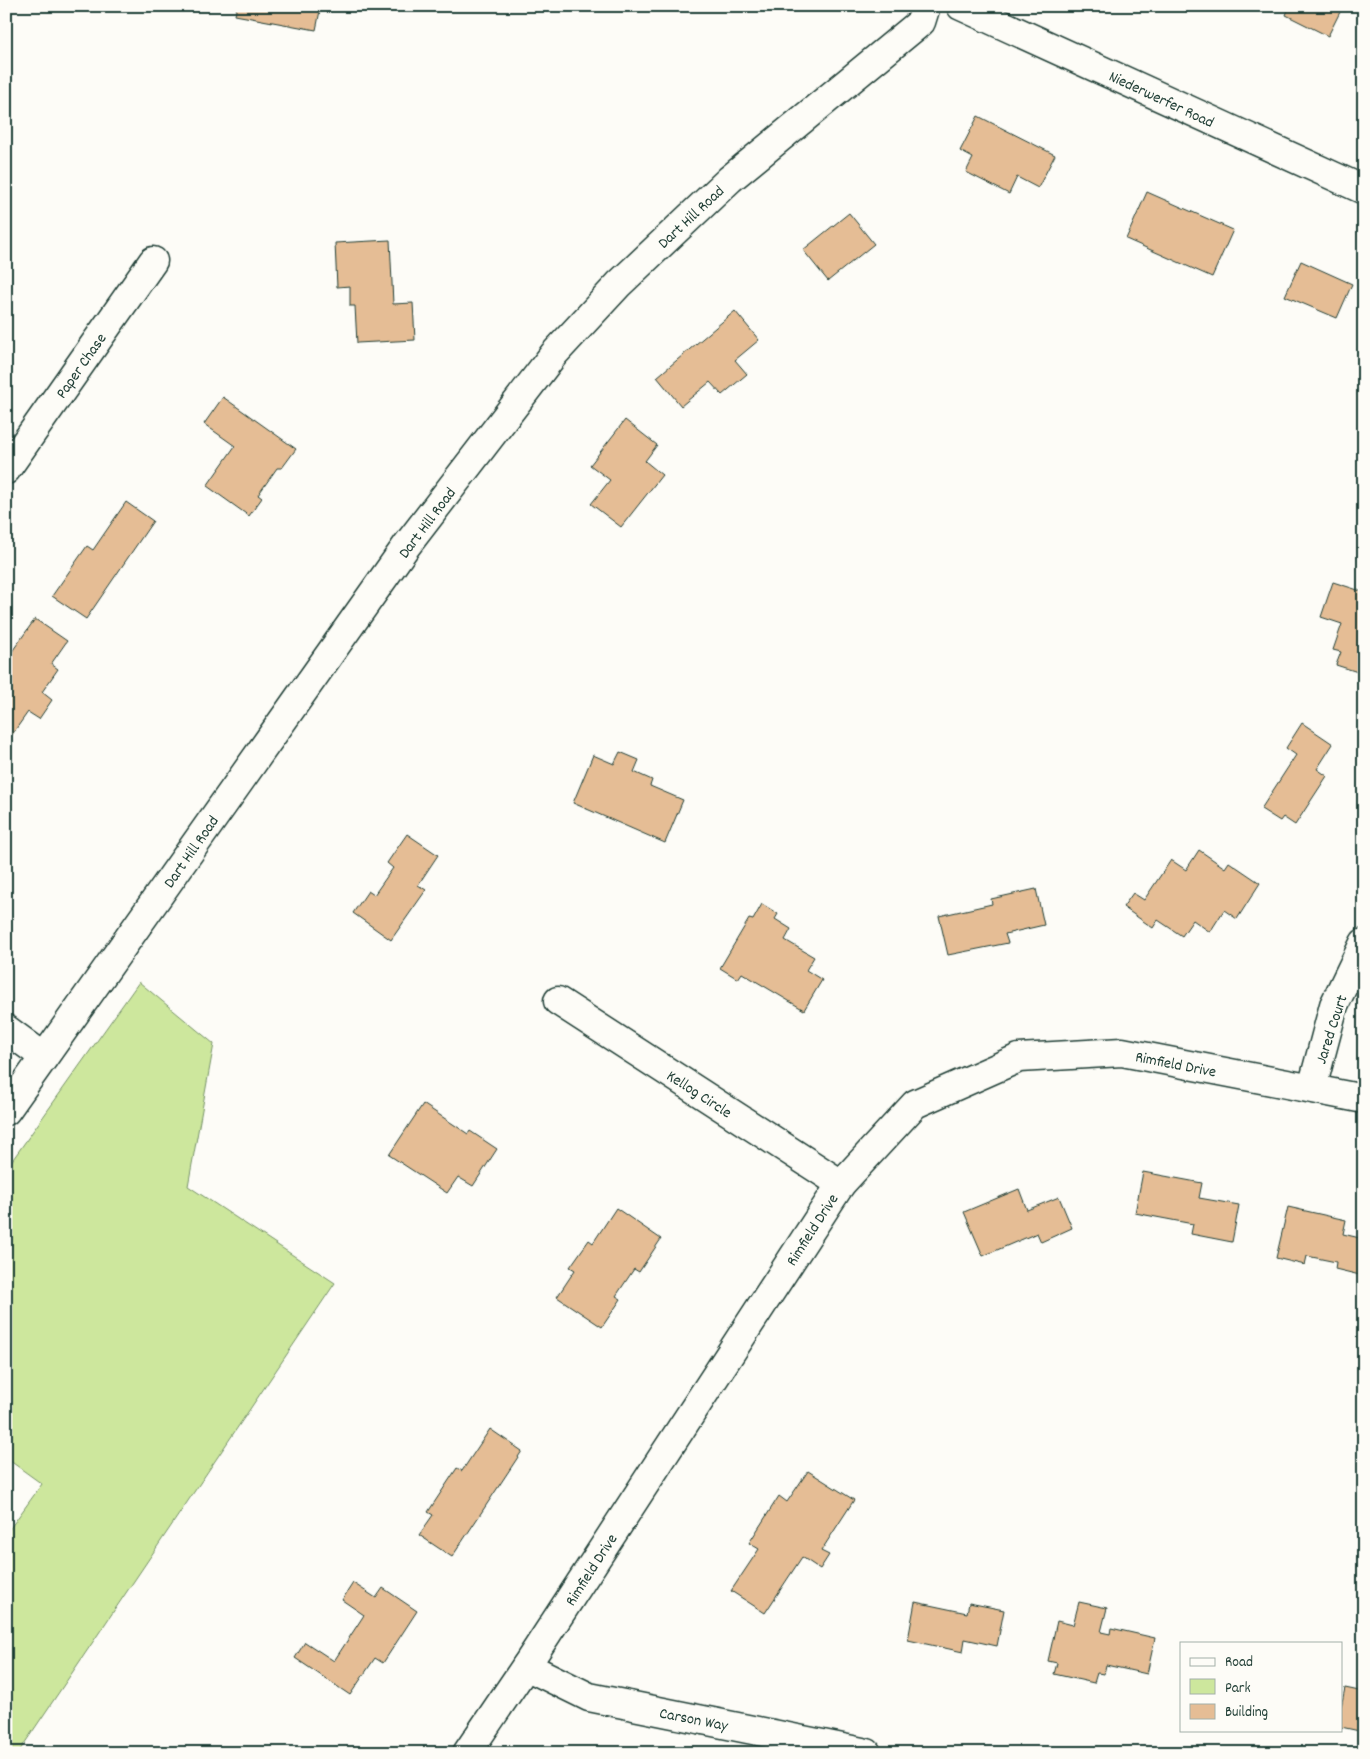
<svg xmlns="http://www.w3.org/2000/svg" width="1370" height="1759" viewBox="0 0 1370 1759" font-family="Dekko,sans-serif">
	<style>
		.green { fill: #cde79d; stroke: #769268 }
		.building { fill: #e5bd95; stroke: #1f3d34 }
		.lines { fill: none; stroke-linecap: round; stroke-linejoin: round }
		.minor-casing { stroke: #1f3d34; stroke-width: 31 }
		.minor { stroke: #fdfcf7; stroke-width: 28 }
		.labels { text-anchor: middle; stroke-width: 5; stroke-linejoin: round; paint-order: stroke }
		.street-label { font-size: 16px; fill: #1f3d34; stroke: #fdfcf7 }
	</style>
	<rect width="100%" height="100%" fill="#fdfcf7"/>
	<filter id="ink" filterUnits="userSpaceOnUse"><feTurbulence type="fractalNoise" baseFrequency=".02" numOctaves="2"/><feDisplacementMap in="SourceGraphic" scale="10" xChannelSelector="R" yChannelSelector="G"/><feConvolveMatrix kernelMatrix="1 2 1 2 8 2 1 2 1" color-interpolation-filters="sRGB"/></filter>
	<g filter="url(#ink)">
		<!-- green -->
		<path class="green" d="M139 982 214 1044 188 1186 335 1283 18 1753H6V1534L42 1484 6 1458V1169Z"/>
		<!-- building -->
		<g class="building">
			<path d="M237 6H321L316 30 235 15Z"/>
			<path d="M1281 6H1343L1328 36 1286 15 1288 10Z"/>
			<path d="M978 116 1055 155 1038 188 1017 177 1009 194 966 172 973 158 960 151Z"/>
			<path d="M1147 192 1233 230 1212 277 1126 239Z"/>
			<path d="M849 213 874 244 828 281 803 250Z"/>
			<path d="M390 240 393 304 413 303 415 340 357 343 355 306H350V286L337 287 335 243Z"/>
			<path d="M1301 261 1352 284 1337 318 1285 296Z"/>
			<path d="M735 311 759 340 735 360 747 374 722 395 710 382 681 406 657 377Z"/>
			<path d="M223 397 296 449 282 468H277L258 495 262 498 249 516 207 486 235 446 204 424Z"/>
			<path d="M625 420 657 445 645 461 662 475 621 527 591 504 610 480 590 465Z"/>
			<path d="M126 502 153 521 86 619 52 596 87 546 93 550Z"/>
			<path d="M1333 582 1364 592V674L1336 665 1341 652 1333 650 1342 624 1321 617Z"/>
			<path d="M35 619 67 641 51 664 58 669 42 692 52 700 39 719 28 712 6 743V660Z"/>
			<path d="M1302 723 1333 744 1317 769 1327 776 1295 825 1283 817 1280 821 1261 809 1296 755 1286 748Z"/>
			<path d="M620 752 639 760 634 772 652 780 650 786 683 800 665 843 573 803 593 755 614 764Z"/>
			<path d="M407 834 438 855 418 885 426 890 391 940 353 913 368 891 374 895 393 868 387 863Z"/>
			<path d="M1199 850 1225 868 1229 862 1260 883 1237 919 1224 910 1210 932 1193 920 1182 936 1158 920 1153 928 1123 907 1133 893 1144 900 1171 860 1186 870Z"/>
			<path d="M1036 889 1044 925 1005 934 1008 943 948 955 939 916 992 904 991 899Z"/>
			<path d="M762 904 778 914 775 919 791 929 785 940 814 957 806 970 822 980 804 1010 742 973 738 979 720 968 749 919 753 920Z"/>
			<path d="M423 1104 468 1134 470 1131 497 1149 473 1186 458 1177 447 1193 389 1155Z"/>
			<path d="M1143 1172 1202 1183 1199 1198 1239 1205 1232 1242 1191 1234 1193 1224 1135 1213Z"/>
			<path d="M1019 1189 1027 1210 1059 1197 1072 1228 1041 1242 1037 1233 983 1256 964 1212Z"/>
			<path d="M1288 1207 1346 1220 1343 1234 1364 1239V1276L1335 1269 1336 1262 1307 1256 1305 1265 1276 1258Z"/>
			<path d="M616 1208 661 1239 639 1272 634 1269 616 1296 621 1299 602 1327 557 1297 575 1270 570 1267 589 1240 593 1243Z"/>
			<path d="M490 1429 522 1451 452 1557 419 1535 433 1515 428 1512 457 1468 462 1471Z"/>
			<path d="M808 1471 854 1500 821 1551 829 1555 820 1569 802 1557 765 1613 731 1591 759 1549 749 1543 779 1496 787 1502Z"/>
			<path d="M353 1583 376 1598 383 1588 417 1611 383 1663 375 1658 350 1695 295 1658 305 1642 334 1661 364 1615 342 1600Z"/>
			<path d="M915 1602 967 1613 969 1603 1004 1610 997 1646 965 1639 963 1652 908 1640Z"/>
			<path d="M1079 1602 1107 1608 1101 1632 1110 1634 1111 1628 1155 1638 1147 1674 1106 1665 1104 1674 1097 1673 1094 1683 1054 1674 1057 1663 1048 1661 1057 1621 1073 1625Z"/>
			<path d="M1345 1688 1364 1692V1732L1341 1727V1707Z"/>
		</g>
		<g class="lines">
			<defs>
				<g id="minor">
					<path d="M961 6 1364 190"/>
					<path d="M6 470 153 261"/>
					<path d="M558 1001 841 1184"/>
					<path d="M6 1029 44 1057"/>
					<path d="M1312 1088 1334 1005 1364 943"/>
					<path d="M6 1111 407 545 554 354 619 284 730 179 921 22 926 6"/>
					<path d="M526 1666 589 1697 867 1753"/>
					<path d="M467 1753 526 1666 841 1184 915 1104 1019 1058 1122 1052 1364 1099"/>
				</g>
			</defs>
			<!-- minor casing -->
			<use href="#minor" class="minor-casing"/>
			<!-- minor -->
			<use href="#minor" class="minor"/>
		</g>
	</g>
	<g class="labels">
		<!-- street labels -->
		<g class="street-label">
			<text transform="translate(1162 98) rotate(25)" y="6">Niederwerfer Road</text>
			<text transform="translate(690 216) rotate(-43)" y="6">Dart Hill Road</text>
			<text transform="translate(80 365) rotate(-55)" y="6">Paper Chase</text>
			<text transform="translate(426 522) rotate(-53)" y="6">Dart Hill Road</text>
			<text transform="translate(190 851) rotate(-55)" y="6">Dart Hill Road</text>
			<text transform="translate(1330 1029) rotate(-72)" y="6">Jared Court</text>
			<text transform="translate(1176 1063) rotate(11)" y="6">Rimfield Drive</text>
			<text transform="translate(700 1093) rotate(33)" y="6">Kellog Circle</text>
			<text transform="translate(811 1229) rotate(-57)" y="6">Rimfield Drive</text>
			<text transform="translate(590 1569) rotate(-57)" y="6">Rimfield Drive</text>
			<text transform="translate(694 1718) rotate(11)" y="6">Carson Way</text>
		</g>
	</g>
	<!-- margin -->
	<rect width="1370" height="1759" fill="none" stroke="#fdfcf7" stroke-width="25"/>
	<rect x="12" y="12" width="1345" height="1734" fill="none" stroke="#1f3d34" stroke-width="2" filter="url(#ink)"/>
	<!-- legend -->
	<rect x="1180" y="1642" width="162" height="90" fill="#fdfcf7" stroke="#a4b0a9"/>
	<rect x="1190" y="1658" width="25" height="8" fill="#fdfcf7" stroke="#a4b0a9"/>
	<text x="1225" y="1666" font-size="15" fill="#1f3d34">Road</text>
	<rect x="1190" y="1679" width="25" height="15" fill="#cde79d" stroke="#a4b0a9"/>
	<text x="1225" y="1692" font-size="15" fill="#1f3d34">Park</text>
	<rect x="1190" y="1704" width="25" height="15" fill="#e5bd95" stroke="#a4b0a9"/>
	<text x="1225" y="1716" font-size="15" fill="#1f3d34">Building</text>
</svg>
